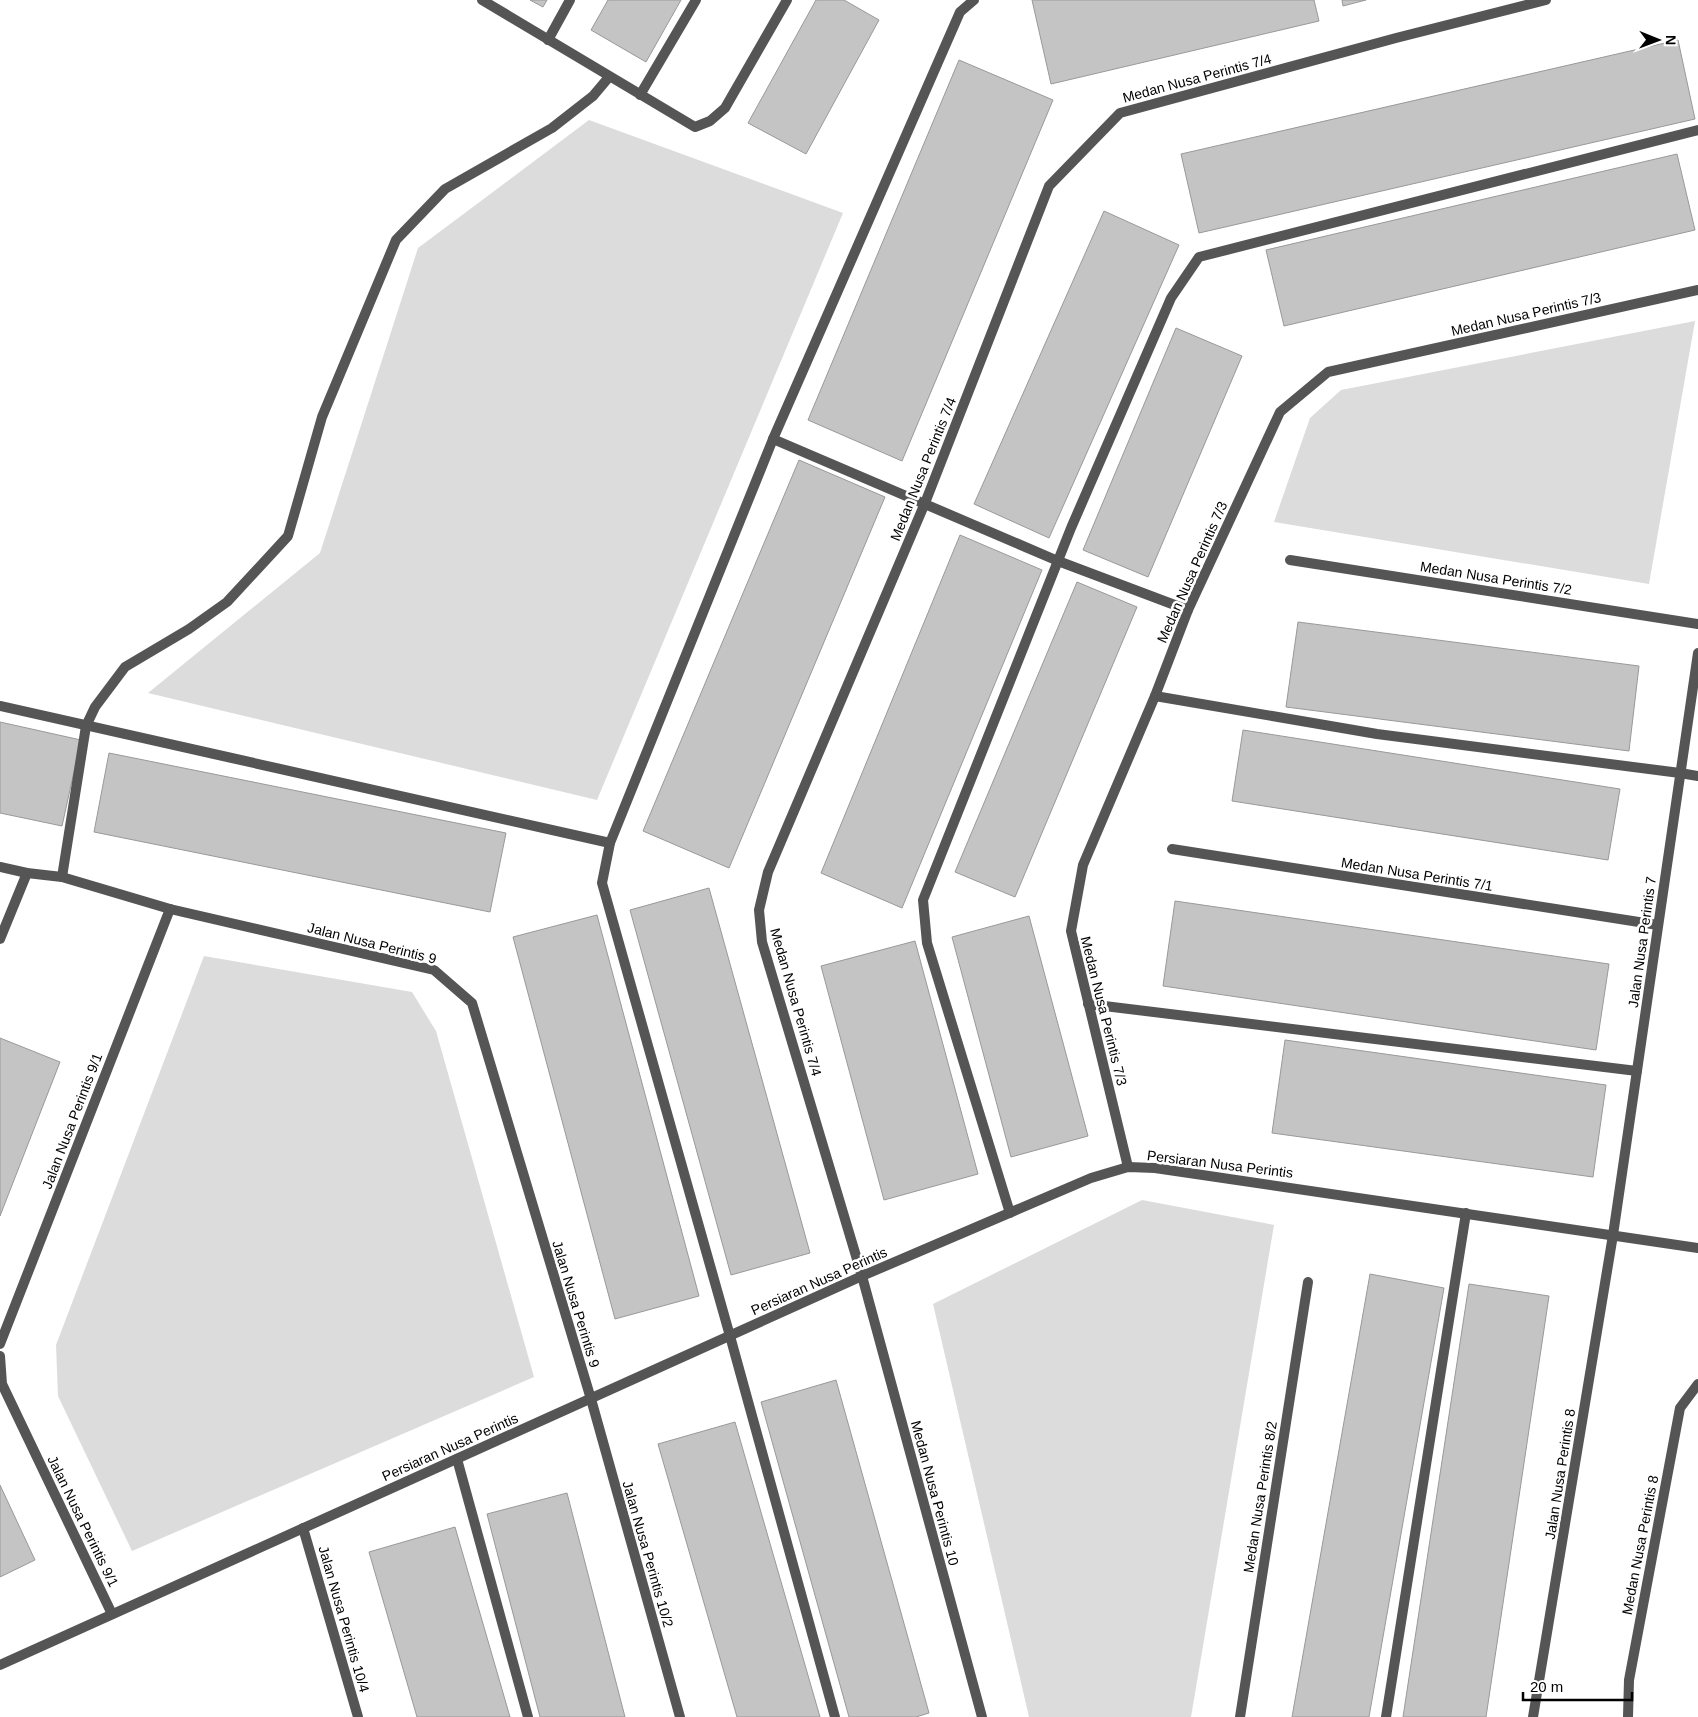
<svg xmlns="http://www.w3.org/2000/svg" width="1698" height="1717" viewBox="0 0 1698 1717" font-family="Arial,sans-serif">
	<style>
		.green { fill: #dcdcdc }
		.building { fill: #c4c4c4; stroke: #999 }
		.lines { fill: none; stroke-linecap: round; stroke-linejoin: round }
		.lane { stroke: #555; stroke-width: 10 }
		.street { stroke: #555; stroke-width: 10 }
		.labels { text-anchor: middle; stroke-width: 5; stroke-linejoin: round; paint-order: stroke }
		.street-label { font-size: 14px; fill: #000; stroke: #fff }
	</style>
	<rect width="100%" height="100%" fill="#fff"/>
	<!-- green -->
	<g class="green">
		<path d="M589 120 843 213 597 800 148 693 320 553 418 248Z"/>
		<path d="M1695 321 1649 584 1274 522 1310 418 1341 390Z"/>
		<path d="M204 956 412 992 436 1031 534 1377 132 1551 58 1396 56 1345Z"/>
		<path d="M1142 1200 1274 1225 1191 1717H1029L933 1304Z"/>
	</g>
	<!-- building -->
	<g class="building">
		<path d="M530 0H547L543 7Z"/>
		<path d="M608 0H681L646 62 591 30Z"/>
		<path d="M816 0H844L879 20 806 154 748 123Z"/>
		<path d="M1032 0H1314L1319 21 1051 84Z"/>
		<path d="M1342 0H1366L1343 6Z"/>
		<path d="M1678 40 1695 119 1199 233 1181 154Z"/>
		<path d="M959 60 1053 100 902 461 808 420Z"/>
		<path d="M1677 154 1695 230 1284 326 1266 250Z"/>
		<path d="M1104 211 1179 245 1049 538 974 504Z"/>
		<path d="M1176 328 1242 356 1148 577 1083 550Z"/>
		<path d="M799 460 885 497 729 868 643 831Z"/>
		<path d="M960 535 1042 570 902 908 821 873Z"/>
		<path d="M1077 582 1137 607 1015 897 955 872Z"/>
		<path d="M1298 622 1639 666 1629 751 1286 707Z"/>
		<path d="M0 722 81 740 62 826 0 813Z"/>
		<path d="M1243 730 1620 789 1608 860 1232 801Z"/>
		<path d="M109 753 506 833 490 912 94 832Z"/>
		<path d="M709 888 810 1253 731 1275 630 910Z"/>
		<path d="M1175 901 1609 964 1596 1050 1163 986Z"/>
		<path d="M597 915 699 1296 615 1319 513 937Z"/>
		<path d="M1029 916 1088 1136 1011 1157 952 937Z"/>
		<path d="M915 941 978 1174 884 1200 821 966Z"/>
		<path d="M0 1038 60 1062 0 1216Z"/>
		<path d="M1285 1040 1606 1085 1593 1177 1272 1133Z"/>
		<path d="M1370 1274 1444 1288 1369 1717H1292Z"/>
		<path d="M1469 1284 1549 1296 1486 1717H1403Z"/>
		<path d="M836 1380 929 1713 916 1717H849L761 1402Z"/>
		<path d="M735 1422 820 1717H737L658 1444Z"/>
		<path d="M0 1485 35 1560 0 1577Z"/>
		<path d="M567 1493 625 1717H540L487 1514Z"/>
		<path d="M455 1527 510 1717H417L369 1552Z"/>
	</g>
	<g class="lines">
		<!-- lane -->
		<g class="lane">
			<path d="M482 0 695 127 710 121 725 108 787 0"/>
			<path d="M548 40 570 0"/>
			<path d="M640 95 696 0"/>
			<path d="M773 439 1058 561 1188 610"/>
			<path d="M1290 560 1698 624"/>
			<path d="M1155 696 1377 734 1680 773"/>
			<path d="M0 706 610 843"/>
			<path d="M1172 849 1658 925"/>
			<path d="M62 877 86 726 95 707 125 667 189 629 227 602 288 536 322 417 396 240 445 189 552 128 593 96 609 77"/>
			<path d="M0 939 27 873"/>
			<path d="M1088 1004 1637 1071"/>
			<path d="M1010 1213 927 943 923 900 1071 528 1171 298 1199 257 1698 130"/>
			<path d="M457 1459 528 1717"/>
			<path d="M835 1717 730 1336 602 883 610 843 773 439 960 12 974 0"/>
			<path d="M1386 1717 1466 1213"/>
		</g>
		<!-- street -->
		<g class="street">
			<path d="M1680 773 1698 776"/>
			<path d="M0 867 27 873 62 877 170 909 434 970 472 1003 591 1399 680 1717"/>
			<path d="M1128 1167 1071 931 1083 865 1155 696 1188 610 1280 412 1328 372 1698 290"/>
			<path d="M0 1344 170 909"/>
			<path d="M0 1356 2 1384 112 1614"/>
			<path d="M303 1528 358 1717"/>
			<path d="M0 1665 862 1276 1091 1178 1128 1167 1155 1168 1698 1248"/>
			<path d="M982 1717 862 1276 762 942 759 910 768 872 925 503 1049 186 1120 113 1396 38 1546 0"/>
			<path d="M1240 1717 1308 1282"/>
			<path d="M1533 1717 1613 1235 1698 653"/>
			<path d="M1628 1717 1629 1680 1680 1408 1698 1384"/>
		</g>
	</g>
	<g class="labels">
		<!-- street labels -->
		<g class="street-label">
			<text transform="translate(1197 78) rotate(-15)" y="5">Medan Nusa Perintis 7/4</text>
			<text transform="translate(1526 314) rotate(-13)" y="5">Medan Nusa Perintis 7/3</text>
			<text transform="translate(923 469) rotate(-68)" y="5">Medan Nusa Perintis 7/4</text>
			<text transform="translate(1192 572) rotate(-66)" y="5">Medan Nusa Perintis 7/3</text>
			<text transform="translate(1496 578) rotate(9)" y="5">Medan Nusa Perintis 7/2</text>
			<text transform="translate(1417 874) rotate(9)" y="5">Medan Nusa Perintis 7/1</text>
			<text transform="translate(1642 942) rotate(-82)" y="5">Jalan Nusa Perintis 7</text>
			<text transform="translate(372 943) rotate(14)" y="5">Jalan Nusa Perintis 9</text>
			<text transform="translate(796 1002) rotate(74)" y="5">Medan Nusa Perintis 7/4</text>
			<text transform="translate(1104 1011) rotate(76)" y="5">Medan Nusa Perintis 7/3</text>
			<text transform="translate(72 1121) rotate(-69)" y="5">Jalan Nusa Perintis 9/1</text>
			<text transform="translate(1220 1164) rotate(7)" y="5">Persiaran Nusa Perintis</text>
			<text transform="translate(819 1281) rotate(-24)" y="5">Persiaran Nusa Perintis</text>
			<text transform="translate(576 1304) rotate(73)" y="5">Jalan Nusa Perintis 9</text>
			<text transform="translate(450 1447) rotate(-24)" y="5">Persiaran Nusa Perintis</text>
			<text transform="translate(1560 1474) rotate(-81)" y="5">Jalan Nusa Perintis 8</text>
			<text transform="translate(935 1493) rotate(75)" y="5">Medan Nusa Perintis 10</text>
			<text transform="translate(1260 1497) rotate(-81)" y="5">Medan Nusa Perintis 8/2</text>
			<text transform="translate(83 1521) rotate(64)" y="5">Jalan Nusa Perintis 9/1</text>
			<text transform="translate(1640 1545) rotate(-79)" y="5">Medan Nusa Perintis 8</text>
			<text transform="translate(648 1554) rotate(74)" y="5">Jalan Nusa Perintis 10/2</text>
			<text transform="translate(344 1619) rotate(74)" y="5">Jalan Nusa Perintis 10/4</text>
		</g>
	</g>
	<!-- north arrow -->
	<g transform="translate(1658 40) rotate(91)" stroke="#ffffff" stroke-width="4" paint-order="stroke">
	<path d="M0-4L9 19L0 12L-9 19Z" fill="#000000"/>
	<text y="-8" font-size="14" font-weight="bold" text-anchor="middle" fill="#000000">N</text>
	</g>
	<!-- scale -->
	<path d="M1523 1692v8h109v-8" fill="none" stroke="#000000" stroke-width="2.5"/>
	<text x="1530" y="1692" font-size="15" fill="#000000" stroke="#ffffff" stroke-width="4" paint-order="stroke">20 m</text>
</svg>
